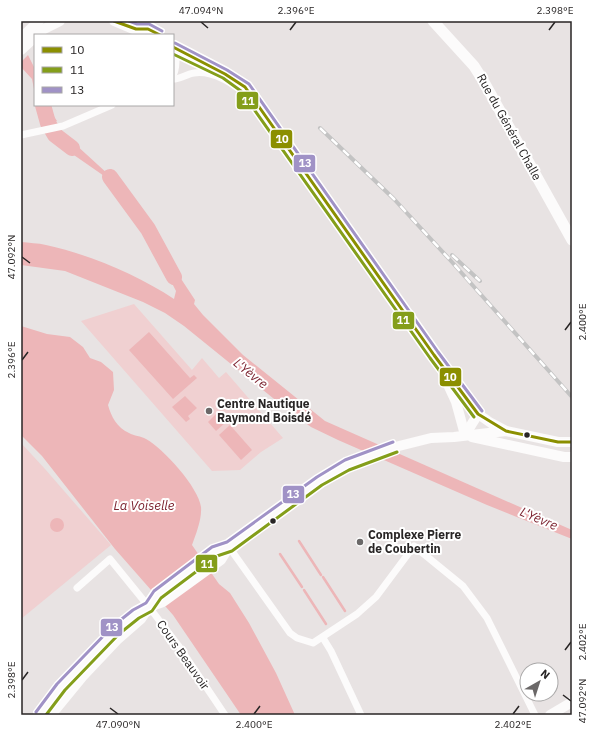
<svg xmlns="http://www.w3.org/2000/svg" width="593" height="736" viewBox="0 0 593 736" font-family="'IBM Plex Sans',sans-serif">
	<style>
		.green { fill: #f0d0d1 }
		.water { fill: #edb6b8 }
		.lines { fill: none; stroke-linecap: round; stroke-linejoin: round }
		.stream { stroke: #edb6b8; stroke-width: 2.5 }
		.river { stroke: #edb6b8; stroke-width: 16 }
		.street { stroke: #fcfbfb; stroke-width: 7 }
		.secondary { stroke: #fcfbfb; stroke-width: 10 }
		.primary { stroke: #fcfbfb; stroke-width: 11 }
		.rail-casing { stroke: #c3c3c3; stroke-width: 4 }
		.rail { stroke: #fff; stroke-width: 2.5; stroke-dasharray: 8; stroke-linecap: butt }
		.bus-1-casing { stroke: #fff; stroke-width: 6 }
		.bus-2-casing { stroke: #fff; stroke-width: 6 }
		.bus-3-casing { stroke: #fff; stroke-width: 6 }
		.bus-1 { stroke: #8b8f00; stroke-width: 3 }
		.bus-2 { stroke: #849e1a; stroke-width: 3 }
		.bus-3 { stroke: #a092c6; stroke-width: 3 }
		.ticks { fill: none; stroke: #282525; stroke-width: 1.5 }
		.poi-dot { fill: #6b6868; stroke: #fff; stroke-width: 1.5 }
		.bus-dot { fill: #282525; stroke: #fff; stroke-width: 1.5 }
		.labels { text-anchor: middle; stroke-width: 4; stroke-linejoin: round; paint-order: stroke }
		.street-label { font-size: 12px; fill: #282525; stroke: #fff }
		.poi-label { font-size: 12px; font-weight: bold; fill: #282525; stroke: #fff; text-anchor: start }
		.water-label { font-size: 13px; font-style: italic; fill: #7d2431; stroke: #fff }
		.line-badge { stroke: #fff; stroke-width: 1.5 }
		.badge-label { font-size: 11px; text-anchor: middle; font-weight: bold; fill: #fff }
		.neatline { fill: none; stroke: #282525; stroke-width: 1.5 }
		.ticks-label { font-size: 10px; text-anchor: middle; fill: #282525 }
	</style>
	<rect width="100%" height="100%" fill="#e8e3e3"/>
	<!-- green -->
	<g class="green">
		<path d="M134 304 192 370 202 358 219 378 226 372 283 438 261 452 240 470 212 471 81 321Z"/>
		<path d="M21 443 45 469 111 545 21 619Z"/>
	</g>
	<!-- water -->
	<g class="water">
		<path d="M28 55 35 69V94L32 79 21 67V62Z"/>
		<path d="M37 105H48L51 112 57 121 42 124Z"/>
		<path d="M63 133 109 175 113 173 126 191 121 195 112 183 107 178 48 137Z"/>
		<path d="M21 242C29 243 38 243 46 245 88 254 138 275 174 299L176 291 160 260 166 256 195 300 194 304 203 315 243 355 325 421 572 530V539L487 505 338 440 311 427 289 411 184 326 165 313 143 302 65 271 21 265Z"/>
		<path d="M21 326 47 334 70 337 83 347 90 358 101 362 113 372 114 390 108 405C111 416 117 428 129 433 134 436 141 436 146 439 163 448 199 488 201 507 202 519 196 534 192 545L219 584 230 593 249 623 276 673 295 715H241L173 615 115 549 42 456 21 435Z"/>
		<path d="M149 332 190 378 194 375 197 378 173 399 129 350Z"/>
		<path d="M185 396 197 408 188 416 190 419 186 422 172 407Z"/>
		<path d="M218 412 226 422 216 431 208 422Z"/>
		<path d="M230 425 252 450 241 460 219 435Z"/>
		<circle cx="57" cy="525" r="7"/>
	</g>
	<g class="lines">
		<!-- stream -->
		<g class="stream">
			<path d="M299 541 321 575"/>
			<path d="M280 554 302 587"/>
			<path d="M323 577 345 611"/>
			<path d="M304 590 326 624"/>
		</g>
		<!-- river -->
		<g class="river">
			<path d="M43 105 48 123 55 135 72 148"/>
			<path d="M110 177 148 229 174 277"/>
		</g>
		<!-- street -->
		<g class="street">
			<path d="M136 29H148L160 35"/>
			<path d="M173 75C178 67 174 59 178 51"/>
			<path d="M173 79C180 79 187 74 194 73 212 70 235 84 248 96"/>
			<path d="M21 135 63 126 112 105"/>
			<path d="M229 547 290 633 297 638 313 643 357 614 376 597 414 546 463 586 487 618 535 715"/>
			<path d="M77 588 110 559 149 607 178 645 225 715"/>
			<path d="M323 638 331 651 361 715"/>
		</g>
		<!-- secondary -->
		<g class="secondary">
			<path d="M114 21 147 35"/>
			<path d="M37 35 44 29 60 21"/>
			<path d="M21 38 39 21"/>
			<path d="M173 48 225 74 238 82 245 87 434 355 478 414 491 423 506 431 558 442H572"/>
			<path d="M21 50 35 37"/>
			<path d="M444 376 456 402 465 435"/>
			<path d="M465 435 478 414"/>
			<path d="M472 437 564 457H572"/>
			<path d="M40 715 61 687 86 660 116 630 136 614 149 607 157 595 215 551 229 547 289 504 319 481 347 465 395 447 431 438 454 437 506 431"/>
			<path d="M51 715 83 676 117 640 141 619 149 607 163 602 221 560 229 547"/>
			<path d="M550 715 572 702"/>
		</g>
		<!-- primary -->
		<path class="primary" d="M433 21 474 66 484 82 572 240"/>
		<defs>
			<g id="rail">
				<path d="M320 128 394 199 451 261 572 397"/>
				<path d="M452 255 480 281"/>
			</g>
		</defs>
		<!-- rail casing -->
		<use href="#rail" class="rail-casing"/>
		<!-- rail -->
		<use href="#rail" class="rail"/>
		<defs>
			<g id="bus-1">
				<path d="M114 21 136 29H148L160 35"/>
				<path d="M173 47 225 74 245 87 434 355 478 414 506 431 558 442H572"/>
			</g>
			<g id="bus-2">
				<path d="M173 54 223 78 241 91 430 358 474 417"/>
				<path d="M46 715 65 690 119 634 139 618 152 611 161 598 217 556 232 551 322 485 349 470 397 452"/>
			</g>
			<g id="bus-3">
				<path d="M129 21 137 24H149L162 31"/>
				<path d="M175 43 227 70 249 84 438 352 482 411"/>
				<path d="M36 712 57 684 113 626 133 610 146 603 154 591 212 547 227 542 317 477 345 460 393 442"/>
			</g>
		</defs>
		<!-- bus-1 casing -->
		<use href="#bus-1" class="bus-1-casing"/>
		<!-- bus-2 casing -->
		<use href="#bus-2" class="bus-2-casing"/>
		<!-- bus-3 casing -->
		<use href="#bus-3" class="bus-3-casing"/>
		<!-- bus-1 -->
		<use href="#bus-1" class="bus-1"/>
		<!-- bus-2 -->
		<use href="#bus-2" class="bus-2"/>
		<!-- bus-3 -->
		<use href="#bus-3" class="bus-3"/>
	</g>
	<!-- ticks -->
	<path class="ticks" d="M201 22 208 28M290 30 296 22M549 30 555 22M22 257 30 263M565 330 571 322M22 360 28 352M565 650 571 642M22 680 28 672M563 695 571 701M110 708 118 714M254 714 260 706M513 714 519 706"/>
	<!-- markers -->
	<g class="poi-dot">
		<circle cx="209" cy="411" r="4"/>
		<circle cx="360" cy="542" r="4"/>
	</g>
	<g class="bus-dot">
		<circle cx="527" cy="435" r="3.5"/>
		<circle cx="273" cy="521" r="3.5"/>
	</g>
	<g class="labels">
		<!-- street labels -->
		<g class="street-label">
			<text transform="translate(509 127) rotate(61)" y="4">Rue du Général Challe</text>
			<text transform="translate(183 655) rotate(55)" y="4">Cours Beauvoir</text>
		</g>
		<!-- poi labels -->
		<g class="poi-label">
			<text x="217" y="408">Centre Nautique<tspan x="217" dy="14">Raymond Boisdé</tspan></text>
			<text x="368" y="539">Complexe Pierre<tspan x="368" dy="14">de Coubertin</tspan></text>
		</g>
		<!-- water labels -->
		<g class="water-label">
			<text transform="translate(251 373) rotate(39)" y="5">L'Yèvre</text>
			<text x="144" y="510">La Voiselle</text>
			<text transform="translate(539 518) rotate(23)" y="5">L'Yèvre</text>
		</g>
	</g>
	<g class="line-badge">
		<rect x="236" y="91" width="23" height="19" rx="4" fill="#849e1a"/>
		<rect x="270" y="129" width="23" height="20" rx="4" fill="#8b8f00"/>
		<rect x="293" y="154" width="23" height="19" rx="4" fill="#a092c6"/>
		<rect x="392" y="311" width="23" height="19" rx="4" fill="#849e1a"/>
		<rect x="439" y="367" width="23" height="20" rx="4" fill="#8b8f00"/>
		<rect x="282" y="485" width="23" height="19" rx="4" fill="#a092c6"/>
		<rect x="195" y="554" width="23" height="19" rx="4" fill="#849e1a"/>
		<rect x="100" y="618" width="23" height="19" rx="4" fill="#a092c6"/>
	</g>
	<g class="badge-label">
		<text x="248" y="105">11</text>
		<text x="282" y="143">10</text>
		<text x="305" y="167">13</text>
		<text x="403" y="324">11</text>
		<text x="450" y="381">10</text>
		<text x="293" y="498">13</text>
		<text x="207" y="568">11</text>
		<text x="112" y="631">13</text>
	</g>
	<!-- border -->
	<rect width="593" height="736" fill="none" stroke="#ffffff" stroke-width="44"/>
	<!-- legend -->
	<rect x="34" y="34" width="140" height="72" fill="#ffffff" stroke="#a9a8a8"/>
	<rect x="42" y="47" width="20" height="6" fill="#8b8f00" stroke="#a9a8a8"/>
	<text x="70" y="54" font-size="12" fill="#282525">10</text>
	<rect x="42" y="67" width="20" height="6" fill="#849e1a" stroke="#a9a8a8"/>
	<text x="70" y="74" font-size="12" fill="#282525">11</text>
	<rect x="42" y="87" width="20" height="6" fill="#a092c6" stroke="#a9a8a8"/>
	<text x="70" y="94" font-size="12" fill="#282525">13</text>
	<!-- north arrow -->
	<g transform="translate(539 682) rotate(39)"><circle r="19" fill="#ffffff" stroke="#a9a8a8"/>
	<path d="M0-3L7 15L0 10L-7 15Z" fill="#6b6868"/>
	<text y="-6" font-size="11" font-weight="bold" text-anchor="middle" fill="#282525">N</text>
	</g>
	<rect x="22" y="22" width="549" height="692" class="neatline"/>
	<g class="ticks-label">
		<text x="201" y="14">47.094°N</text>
		<text x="296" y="14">2.396°E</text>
		<text x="555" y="14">2.398°E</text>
		<text transform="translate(11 257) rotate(-90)" y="4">47.092°N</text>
		<text transform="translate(582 322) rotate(-90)" y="4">2.400°E</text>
		<text transform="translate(11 360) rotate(-90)" y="4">2.396°E</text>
		<text transform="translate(582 642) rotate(-90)" y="4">2.402°E</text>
		<text transform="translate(11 680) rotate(-90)" y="4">2.398°E</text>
		<text transform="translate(582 701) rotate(-90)" y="4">47.092°N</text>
		<text x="118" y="728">47.090°N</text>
		<text x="254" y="728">2.400°E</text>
		<text x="513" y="728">2.402°E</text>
	</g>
</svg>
